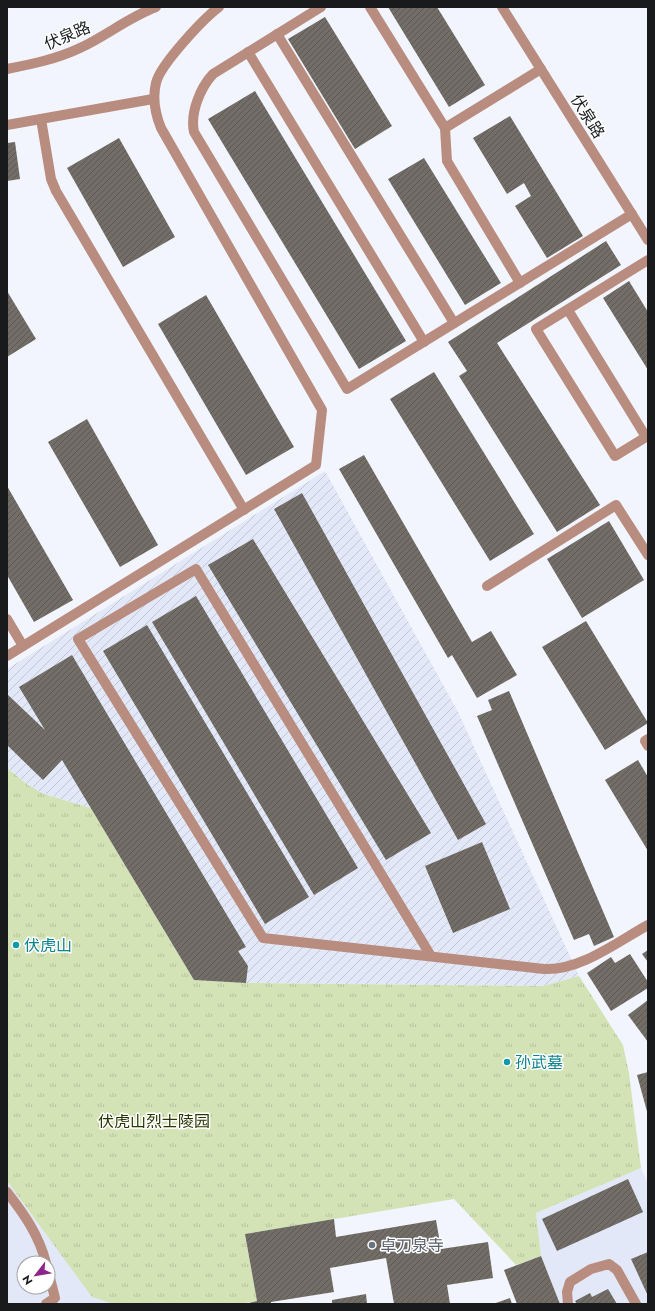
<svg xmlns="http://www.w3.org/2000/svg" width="655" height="1311" viewBox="0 0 655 1311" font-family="Jost,'Noto Sans SC',sans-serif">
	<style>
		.built { fill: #e2e8f7; fill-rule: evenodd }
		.industrial { fill: url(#industrial-furrows) }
		.park { fill: url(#park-tufts) }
		.building { fill: url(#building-hatch) }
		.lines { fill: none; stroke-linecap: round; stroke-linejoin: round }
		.lane { stroke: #b88d7f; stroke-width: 10 }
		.street { stroke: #b88d7f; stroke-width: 10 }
		.culture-dot { fill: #0f9aa8; stroke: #fff; stroke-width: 1.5 }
		.worship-dot { fill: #6b7280; stroke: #fff; stroke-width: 1.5 }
		.labels { text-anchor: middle; stroke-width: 3; stroke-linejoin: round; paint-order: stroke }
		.street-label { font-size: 16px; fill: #181a1c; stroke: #fff }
		.culture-label { font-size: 16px; fill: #0d838f; stroke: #fff; text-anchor: start }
		.park-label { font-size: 16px; fill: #2a3701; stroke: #fff }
		.worship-label { font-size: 16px; fill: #5b616d; stroke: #fff; text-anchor: start }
	</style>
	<defs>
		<pattern id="industrial-furrows" width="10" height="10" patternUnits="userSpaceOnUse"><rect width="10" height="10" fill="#e2e8f7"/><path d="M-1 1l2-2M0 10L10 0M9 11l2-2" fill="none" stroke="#c1c6d3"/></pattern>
		<pattern id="park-tufts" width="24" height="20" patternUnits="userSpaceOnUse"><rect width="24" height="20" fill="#d3e3b6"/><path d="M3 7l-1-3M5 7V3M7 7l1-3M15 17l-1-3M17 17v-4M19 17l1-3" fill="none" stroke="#b4c29c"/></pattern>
		<pattern id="building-hatch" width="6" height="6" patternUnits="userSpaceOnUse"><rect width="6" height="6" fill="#736d68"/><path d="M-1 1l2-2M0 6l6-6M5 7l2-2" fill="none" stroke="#5d5955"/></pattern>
	</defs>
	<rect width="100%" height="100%" fill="#f2f5fd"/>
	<!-- built -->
	<g class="built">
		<path d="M641 1168 648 1184V1304H560L541 1256 536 1213Z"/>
		<path d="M7 1181 92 1296 114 1304H7ZM24 1263H48V1287H24Z"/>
	</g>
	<!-- industrial -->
	<path class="industrial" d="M325 471 458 712 579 976 543 986 246 983 194 980 91 808 44 794 28 785 7 768V669Z"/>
	<!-- park -->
	<path class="park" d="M7 768 28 785 44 794 91 808 194 980 246 983 543 986 579 976 623 1045 629 1073 641 1168 536 1213 541 1256 516 1265 454 1199 245 1234 257 1301 239 1304H114L92 1297 7 1181Z"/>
	<!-- building -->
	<g class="building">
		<path d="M388 7H437L485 85 449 107Z"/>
		<path d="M325 17 392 126 355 149 288 39Z"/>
		<path d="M255 91 406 341 359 369 208 119Z"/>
		<path d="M510 116 583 236 547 258 515 206 531 196 524 183 507 194 473 138Z"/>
		<path d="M119 138 175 237 123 267 67 168Z"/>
		<path d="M15 142 20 179 7 181V143Z"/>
		<path d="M424 158 501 283 465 305 388 179Z"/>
		<path d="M606 241 621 265 497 343 600 505 557 532 459 376 467 371 448 342Z"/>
		<path d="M629 281 648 312V370L603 298Z"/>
		<path d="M7 291 36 339 7 357Z"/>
		<path d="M206 295 294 447 246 475 158 324Z"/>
		<path d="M434 372 534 534 490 561 390 399Z"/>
		<path d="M87 419 158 545 120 567 48 442Z"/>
		<path d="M364 455 472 642 491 631 517 675 477 698 452 655 448 658 339 469Z"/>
		<path d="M7 486 73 600 34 622 7 575Z"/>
		<path d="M302 493 486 824 458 840 274 509Z"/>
		<path d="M609 521 644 580 582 618 547 559Z"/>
		<path d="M253 539 431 833 386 860 208 565Z"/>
		<path d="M196 596 358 868 314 895 152 622Z"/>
		<path d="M586 621 648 723 605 750 542 647Z"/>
		<path d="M147 625 309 897 265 924 103 651Z"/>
		<path d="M72 655 246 947 238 951 248 966 246 983 194 980 62 760 43 780 7 745V694L45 730 19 687Z"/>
		<path d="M509 691 614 937 594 946 589 934 574 940 477 716 492 710 488 700Z"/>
		<path d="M638 760 648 777V851L605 780Z"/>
		<path d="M482 842 510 909 453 933 425 866Z"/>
		<path d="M648 950V962L642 954Z"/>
		<path d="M630 954 648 982V988L611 1011 587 973 611 957 615 963Z"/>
		<path d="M648 1000V1042L628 1015Z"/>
		<path d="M648 1072V1115L637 1075Z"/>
		<path d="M628 1179 643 1212 557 1251 542 1219Z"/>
		<path d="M334 1219 336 1237 436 1220 441 1249 488 1242 493 1278 447 1285 450 1304H394L386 1258 330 1268 334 1292 271 1302V1304H245L257 1301 245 1234Z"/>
		<path d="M648 1252V1296L631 1259Z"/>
		<path d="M541 1256 560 1304H517L504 1270Z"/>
		<path d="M608 1289 617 1304H577L575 1301 590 1293 592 1297Z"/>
		<path d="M366 1294 367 1304H332V1300Z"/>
		<path d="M510 1298 512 1304H493Z"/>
	</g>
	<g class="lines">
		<!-- lane -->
		<g class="lane">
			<path d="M321 7 213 74C200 88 190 113 194 132L347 389 632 214"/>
			<path d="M370 7 445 128 447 161 520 283"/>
			<path d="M277 34 454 323"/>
			<path d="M248 52 424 342"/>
			<path d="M41 119 51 179 56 191 244 510"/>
			<path d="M7 125 153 99"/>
			<path d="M445 128 541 69"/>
			<path d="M568 310 646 437 615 456 536 329 648 260"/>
			<path d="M487 586 616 505 648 555"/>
			<path d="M7 619 23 646"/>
			<path d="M7 656 316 465 322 410 161 128C155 113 152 99 156 83 160 65 203 19 219 7"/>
			<path d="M648 739 645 741 648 746"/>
			<path d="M431 956 196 569 78 639 263 938 544 969C580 971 617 942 648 925"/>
			<path d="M7 1192C24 1214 39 1235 46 1263"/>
			<path d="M46 1304 55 1298 48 1270"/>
			<path d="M568 1304 567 1292 570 1282 591 1269 609 1264 617 1270 636 1304"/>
		</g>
		<!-- street -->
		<g class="street">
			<path d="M502 7 648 240"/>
			<path d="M7 69C32 64 57 59 80 48 106 36 129 17 156 7"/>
		</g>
	</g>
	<!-- markers -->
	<g class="culture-dot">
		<circle cx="16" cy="945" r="4"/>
		<circle cx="507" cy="1062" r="4"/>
	</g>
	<circle class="worship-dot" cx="372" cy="1245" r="4"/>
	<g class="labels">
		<!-- street labels -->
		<g class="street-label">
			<text transform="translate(67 35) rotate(-23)" y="6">伏泉路</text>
			<text transform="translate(588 116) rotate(58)" y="6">伏泉路</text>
		</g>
		<!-- culture labels -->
		<g class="culture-label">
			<text x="24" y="951">伏虎山</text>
			<text x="515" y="1068">孙武墓</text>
		</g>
		<!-- park labels -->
		<g class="park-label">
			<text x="154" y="1127">伏虎山烈士陵园</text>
		</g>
		<!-- worship labels -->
		<g class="worship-label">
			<text x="380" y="1251">卓刀泉寺</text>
		</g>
	</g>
	<!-- border -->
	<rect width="655" height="1311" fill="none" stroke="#181a1c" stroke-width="16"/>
	<!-- north arrow -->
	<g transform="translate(36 1275) rotate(239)"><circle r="19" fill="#ffffff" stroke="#a3a3a4"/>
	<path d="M0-3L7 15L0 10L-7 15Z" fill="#8c2489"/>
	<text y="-6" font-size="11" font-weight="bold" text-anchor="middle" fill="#181a1c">N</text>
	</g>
</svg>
